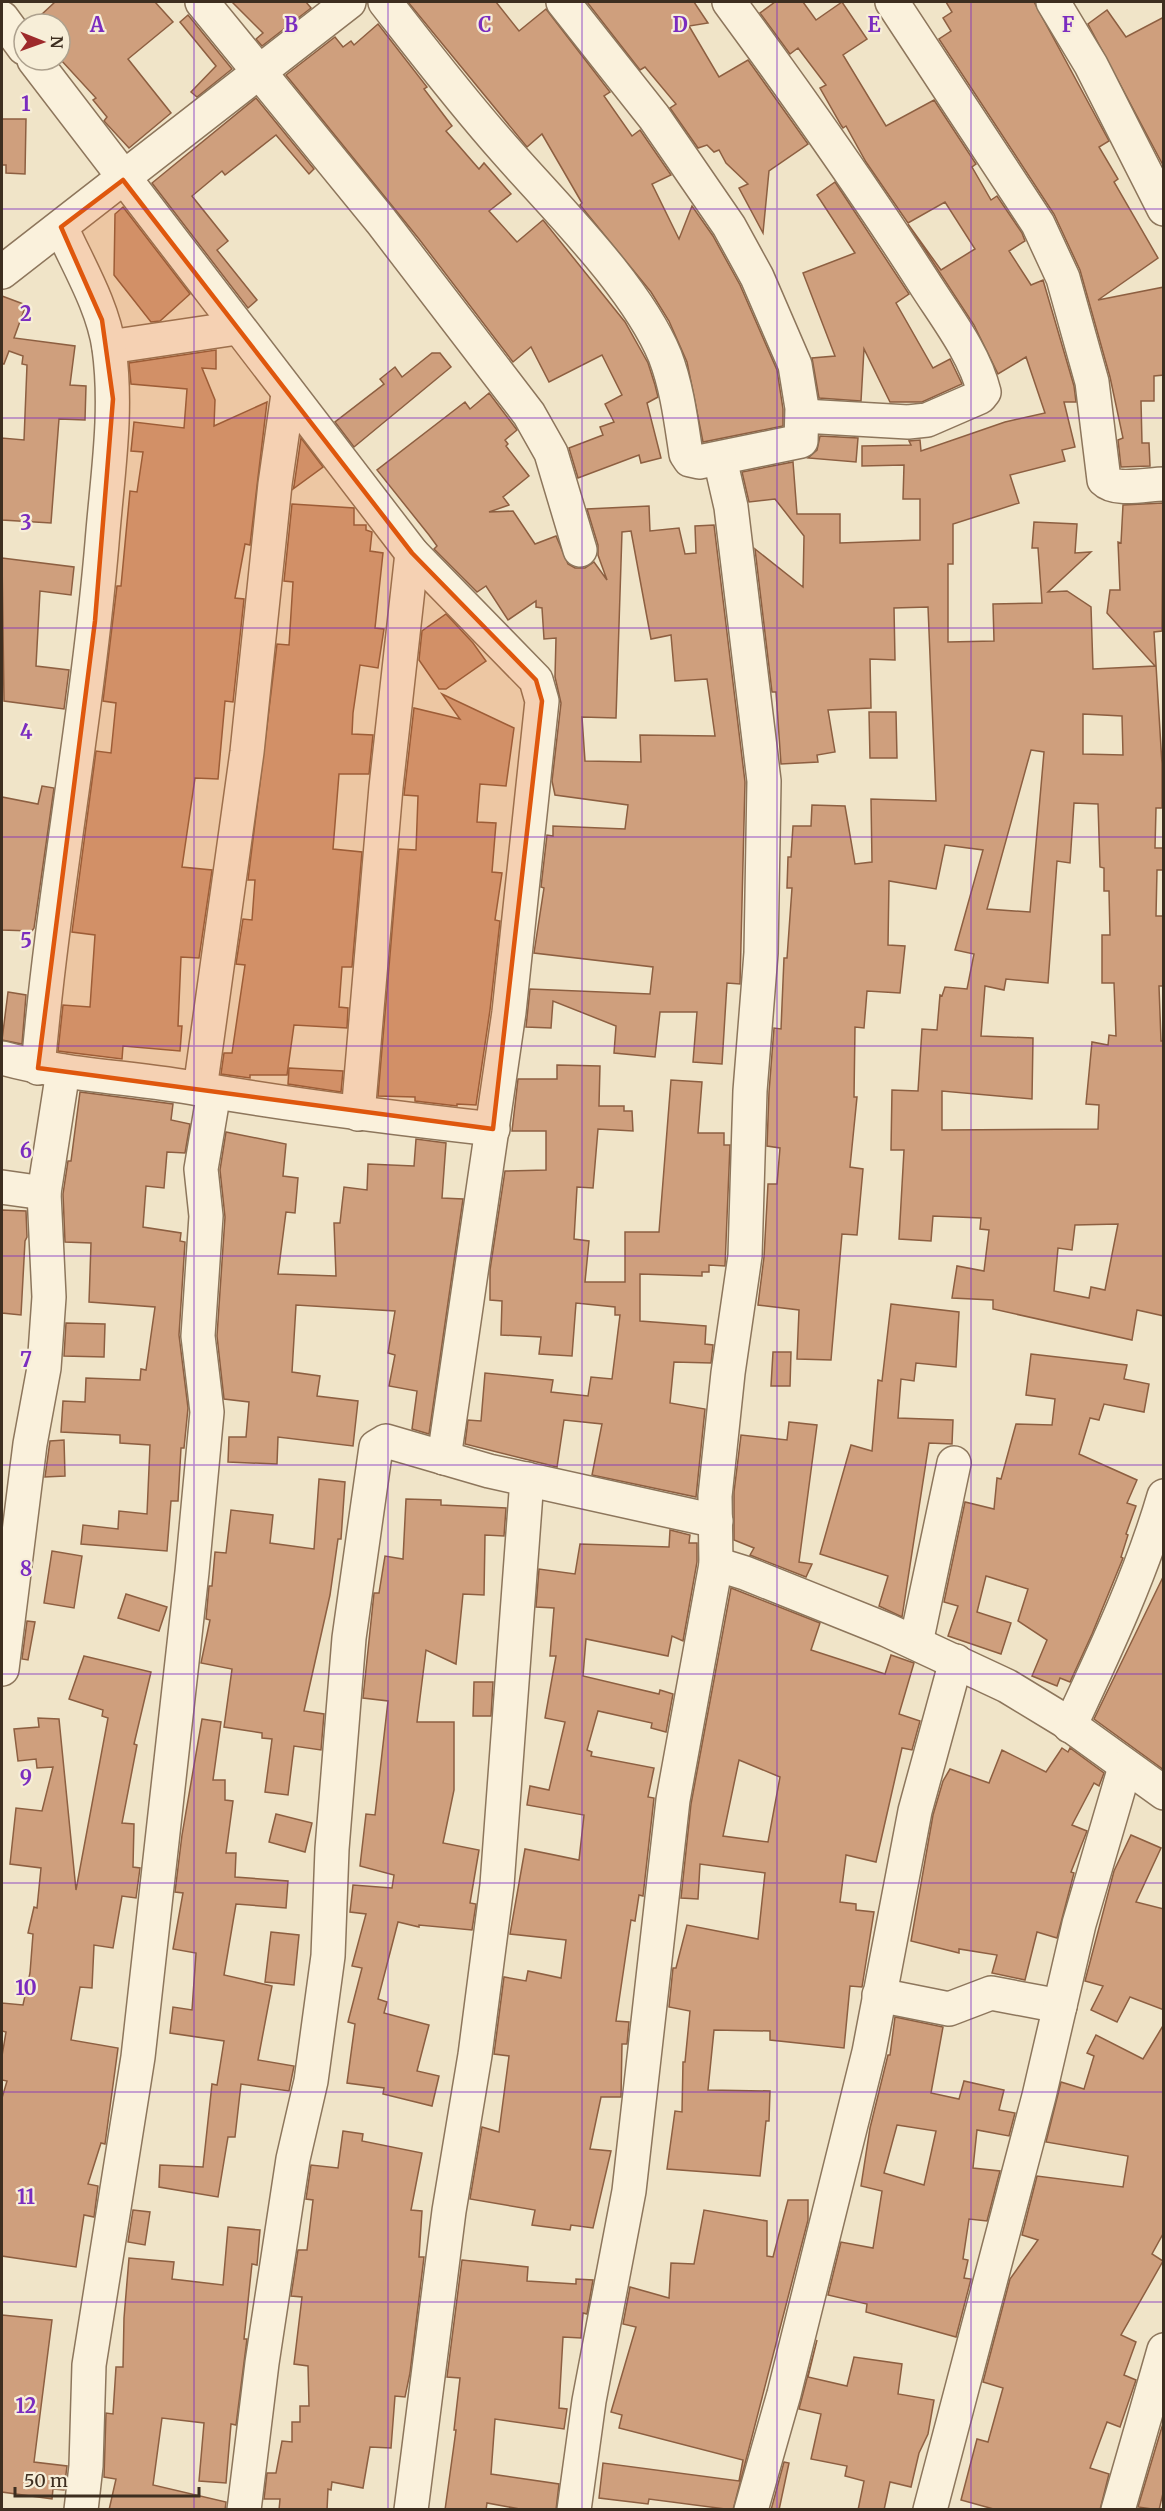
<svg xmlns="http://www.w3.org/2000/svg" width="1165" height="2511" viewBox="0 0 1165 2511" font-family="Merriweather,serif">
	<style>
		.building { fill: #cf9f7d; stroke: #8d5f41; stroke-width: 1.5; fill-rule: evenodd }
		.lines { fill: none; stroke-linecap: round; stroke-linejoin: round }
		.minor-casing { stroke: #8d765c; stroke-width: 36 }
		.minor { stroke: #faf1dc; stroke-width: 33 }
		.marked { fill: #df570d; fill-opacity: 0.2; stroke: #df570d; stroke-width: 4.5; stroke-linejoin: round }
		.grid { fill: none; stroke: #7b2cbf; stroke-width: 1.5; stroke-opacity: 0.55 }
		.grid-label { font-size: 20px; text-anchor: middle; font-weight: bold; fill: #7b2cbf; stroke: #f7eed8; stroke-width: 4.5; stroke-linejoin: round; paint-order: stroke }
	</style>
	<rect width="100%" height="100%" fill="#f0e4c8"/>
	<!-- building -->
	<g class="building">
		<path d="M55 2H155L173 22 128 59 171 113 129 148 104 121 107 117 93 100 96 98 60 59V24H50L41 15Z"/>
		<path d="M232 2H306L311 8 262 46 256 39 263 33Z"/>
		<path d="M408 2H496L519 31 546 9 610 92 604 96 632 136 640 130 671 175 652 184 679 239 692 206 713 236 740 285 777 370 783 409V426L703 442 687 362 669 321 651 292 580 205 582 203 542 134 527 147Z"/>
		<path d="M587 2H694L708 23 689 26 719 77 748 60 808 144 769 171 763 233 739 188 748 184 726 163 719 150 714 152 707 145 698 148 670 108 676 104 645 67 640 70Z"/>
		<path d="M775 2H803L816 20 842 2 867 39 843 55 886 126 934 100 976 164 972 167 991 200 997 196 1022 233 1025 241 1009 251 1031 285 1043 280 1074 386 1076 402H1064L1075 447 1062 450 1065 461 1010 475 1019 503 953 524V564H948V642L994 641 993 604 1042 603 1038 548H1032L1034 522 1077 524 1075 553 1091 552 1048 592 1067 591 1091 607 1093 669 1155 666 1107 613 1110 590H1120L1118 542 1121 543 1123 505 1163 503 1162 631 1154 632 1162 764V808H1156L1155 848H1164V870H1157L1156 916H1164V986H1159L1161 1041H1164V1316L1137 1310 1132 1340 993 1309V1300L952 1298 957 1266 984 1271 989 1230 980 1229 981 1218 933 1216 931 1241 899 1239 904 1150H891L892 1090 918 1091 922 1029 937 1030 940 995 942 996 945 987 967 989 974 954 955 950 983 850 945 845 936 889 889 881 888 945 905 946 900 993 867 991 864 1028 855 1027 854 1097H857L850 1167 863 1169 857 1235 842 1234 831 1360 797 1359 799 1310 758 1305 764 1257 768 1184H777L780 1148 767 1146 769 1092 774 1028 781 1029 784 958H787L792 888H787L788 857H791L793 826H811L812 805 845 806 855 864 872 862 871 799 936 801 928 607 894 608 895 660 870 659 871 708 828 710 835 752 817 755 818 762 781 764 776 692H772L755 549 803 587 804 536 775 499 749 502 742 472 793 462 797 514H840V543L920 540V499H903L904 465 862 466V446L911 445 909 441 920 440 921 451 1005 422 1045 413 1026 357 998 374 974 325 908 224 941 270 975 249 945 202 908 223 866 162 846 126 843 128 841 125 820 88 826 85 798 48 790 54 760 13ZM1083 714 1122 716 1123 755 1083 754ZM1031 750 1044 752 1030 912 987 909ZM1074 803 1098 804 1100 867 1104 868V891H1109L1110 935H1102V983H1114L1116 1036 1109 1035 1108 1045 1092 1042 1086 1104 1099 1105 1098 1129 942 1130V1091L1032 1099 1033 1038 981 1036 985 986 1004 990 1006 979 1048 983 1057 861 1070 863ZM1118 1224 1105 1290 1091 1287 1089 1298 1054 1291 1058 1248 1072 1250 1075 1225Z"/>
		<path d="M946 2H1034L1109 141 1099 147 1118 179 1114 182 1158 258 1098 300 1164 287V375L1154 376V401H1141L1142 443H1149L1150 466 1121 467 1118 440 1123 438 1110 377 1080 270 1054 214 939 39 951 31 943 18 952 12Z"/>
		<path d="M1107 10 1126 37 1164 17V167L1088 24Z"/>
		<path d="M188 15 232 69 197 97 191 92 216 66 180 22Z"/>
		<path d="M378 24 427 87 424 89 452 126 446 131 479 169 484 163 511 194 489 211 517 242 543 220 625 322 648 363 655 385 658 397 647 403 661 458 641 463 639 455 578 478 569 448 603 435 600 427 614 422 605 404 622 395 602 355 549 382 531 347 513 362 419 239 286 75 335 37 343 47 351 41 354 45Z"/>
		<path d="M256 98 314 169 309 174 276 135 225 175 222 171 192 196 228 241 217 250 257 300 248 308 152 183Z"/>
		<path d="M2 119H26L25 174 6 173V165H2Z"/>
		<path d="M835 182 909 294 896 303 933 368 950 359 962 384 922 402H890L864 349 861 401 819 398 812 358 835 356 803 273 855 253 817 195Z"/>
		<path d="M123 207 190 294 160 321 151 322 114 275 115 214Z"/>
		<path d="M2 296 26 305 14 338 75 346 70 385 86 386 85 420 59 419 51 523 2 520V438L24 440 27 365 22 364 23 356 9 351 4 364H2Z"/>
		<path d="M216 350V369L202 368 215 400 214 426 267 402 250 545 245 544 235 598 244 599 233 702 225 701 218 779 195 778 182 867 212 870 199 958 181 957 178 1026H182L180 1051 123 1046 122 1059 58 1051 63 1005 90 1007 95 935 72 932 96 751 111 753 116 703 103 701 117 586H121L130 491 137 492 143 452 131 451 134 422 184 428 187 389 131 384 129 363Z"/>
		<path d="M432 353H440L451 367 354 447 335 422 384 384 380 379 395 367 402 377Z"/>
		<path d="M489 393 517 430 505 440 508 444 506 446 529 476 503 497 509 505 489 512 513 511 535 544 556 536 568 564 575 568H585L594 562 607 580 598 555V545L587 509 649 506 650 531 679 528 685 554 696 553 695 526 714 525 745 782 740 984 727 983 722 1064 693 1062 697 1012H660L655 1057 614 1053 616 1026 553 1001 551 1028 526 1027 530 989 650 994 653 967 534 953 544 888 541 887 547 835 553 836V826L625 829 628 805 555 795 552 781 561 703 555 677 556 638 544 639 542 608 536 607V601L508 620 486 586 477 592 434 549 437 546 429 535 377 470 465 402 470 409ZM631 531 651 639 671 635 675 681 707 679 715 736 640 735 641 762 585 761 582 717 616 718 622 532Z"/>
		<path d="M820 436 858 438 856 462 808 458 817 450Z"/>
		<path d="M301 438 323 467 293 489 294 486Z"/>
		<path d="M292 504 354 508V525H366V530L372 532 370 551 383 553 375 628 384 629 378 668 360 665 353 713 352 734 373 735 369 774H339L333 849 362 852 352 967H342L339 1007 348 1008 347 1028 294 1025 287 1075H250V1078L221 1074 224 1053H232L245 965 236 964 243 919 252 920 255 880H248L277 644 289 645 293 582 284 581Z"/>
		<path d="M2 558 74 567 71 595 40 591 36 666 69 670 64 709 4 701Z"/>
		<path d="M446 614 473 643 486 661 446 689H439L419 660 422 631Z"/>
		<path d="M442 694 514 728 506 786 480 784 477 822 496 823 492 872 502 873 495 920 500 921 490 1010 476 1105 457 1104V1106L415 1101V1097L378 1096 399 849 416 850 418 796 404 795 414 708 460 719Z"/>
		<path d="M869 712H896L897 758H870Z"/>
		<path d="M42 786 54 788 34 928 32 931 2 930V797L38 804Z"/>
		<path d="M8 992 26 995 22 1044 2 1040Z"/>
		<path d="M557 1065 600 1066 599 1106H624V1111H632L633 1131 598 1129 593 1188 577 1187 574 1239 589 1241 585 1282H625V1232H659L671 1080 702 1082 698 1133H724V1145H730L725 1266 709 1265V1272H702V1276L640 1274V1321L706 1326 705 1344 713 1345 711 1363 674 1362 670 1403 705 1409 696 1497 592 1475 602 1424 564 1420 557 1467 465 1444 468 1420 481 1421 485 1373 553 1380 551 1392 588 1396 591 1377 612 1379 620 1315H615V1307L576 1303 572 1356 539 1354 541 1337 501 1335 502 1301 490 1300V1270L505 1171 546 1170V1131H512L518 1079H557Z"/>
		<path d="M289 1068 343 1071 341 1092 288 1084Z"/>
		<path d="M80 1092 173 1104 171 1120 190 1124 185 1153 167 1152 164 1188 146 1186 143 1227 181 1233 180 1241 185 1242 179 1335 188 1408 184 1448H181L178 1501H171L167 1551 81 1544 83 1525 118 1529 119 1511 147 1514 150 1445 120 1443V1435L61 1432 63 1401 85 1402 86 1378 140 1380 141 1369 146 1370 155 1307 89 1302 91 1243 65 1242 63 1194 68 1161H71Z"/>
		<path d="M226 1132 286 1144 283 1176 298 1178 295 1213 286 1212 278 1274 336 1276 334 1223H340L344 1187 367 1190 368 1164 414 1166 416 1139 446 1143 442 1198 463 1199 429 1434 412 1429 417 1391 389 1386 395 1355 388 1353 395 1311 296 1305 292 1372 320 1376 317 1396 358 1401 353 1446 278 1437 277 1464 228 1462 229 1437H246L249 1402 224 1399 217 1336 225 1217 220 1170Z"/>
		<path d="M2 1210 26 1211 27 1237 25 1241 21 1315 2 1313Z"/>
		<path d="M891 1304 959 1312 956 1367 916 1363 914 1381 901 1379 898 1418 953 1420 952 1444 929 1443 902 1617 879 1606 888 1576 820 1554 851 1445 872 1451 878 1380 882 1381Z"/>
		<path d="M66 1323 105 1324 104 1357 64 1356Z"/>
		<path d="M773 1352H791L790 1386H771Z"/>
		<path d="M1031 1354 1127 1365 1124 1379 1149 1384 1144 1412 1104 1404 1099 1420 1090 1418 1079 1454 1137 1480 1127 1503 1136 1506 1126 1534 1128 1535 1121 1557 1123 1558 1092 1634 1070 1682 1060 1678 1057 1686 1032 1676 1047 1640 1018 1621 1028 1589 986 1576 977 1612 1011 1623 1001 1654 948 1636 958 1606 944 1602 965 1502 994 1509 997 1478 1001 1479 1016 1424 1052 1425 1055 1399 1026 1395Z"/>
		<path d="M789 1422 817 1425 799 1562 812 1564 806 1577 750 1555 754 1548 734 1540V1492L741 1435 787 1440Z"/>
		<path d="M64 1440 65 1476 45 1477 50 1441Z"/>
		<path d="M319 1479 345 1482 341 1539H338L330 1595 304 1711 324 1714 321 1750 294 1746 288 1795 265 1792 272 1739 262 1738V1733L224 1727 232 1669 201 1663 210 1620 206 1619 209 1586H212L215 1552 226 1553 231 1510 273 1515 270 1543 314 1549Z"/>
		<path d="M406 1499 441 1500V1505L506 1508 504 1536 485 1535 484 1595 463 1594 456 1664 426 1650 417 1722H454V1790L443 1843 479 1850 470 1903 476 1904 472 1930 419 1925V1927L398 1922 378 1999 387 2002 384 2013 429 2025 417 2071 439 2076 432 2106 383 2094 384 2088 347 2083 355 2024 348 2022 362 1968 352 1966 366 1914 350 1912 353 1885 392 1888 394 1875 360 1866 366 1814 375 1815 388 1701 363 1698 374 1593H379L385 1556 403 1559Z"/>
		<path d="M670 1530 690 1535 689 1543H697V1562L683 1641 672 1636 668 1656 586 1639 583 1676 659 1694 660 1690 673 1694 666 1732 651 1728 652 1723 598 1711 587 1750 592 1752 591 1756 654 1768 648 1797 654 1798 643 1896 639 1895 635 1921 631 1920 616 2021 629 2022 627 2044H622L621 2097H601L590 2149 611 2151 593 2228 571 2225 570 2230 532 2225 535 2210 470 2199 482 2127 499 2132 509 2056 494 2054 504 1977 526 1981 528 1971 561 1978 566 1940 510 1934 525 1849 579 1860 584 1815 527 1805 530 1786 549 1790 565 1722 545 1718 556 1656H550L554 1608 536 1607 539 1569 575 1574 580 1544 669 1547Z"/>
		<path d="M52 1551 82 1556 74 1608 44 1603Z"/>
		<path d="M1164 1575V1770L1094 1719Z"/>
		<path d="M731 1588 820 1623 811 1650 885 1674 891 1655 914 1663 899 1714 920 1721 912 1750 902 1748 876 1862 846 1855 840 1902 856 1904V1910L874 1912 862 1987 850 1986 844 2048 770 2040V2031L714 2030 708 2090 770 2091 769 2121H766L760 2176 667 2169 675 2111 682 2112 683 2062H685L690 2011 669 2007 673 1968H676L687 1925 758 1939 765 1873 700 1864 698 1899 681 1898 691 1804ZM739 1760 780 1777 768 1842 723 1836Z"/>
		<path d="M126 1594 167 1607 159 1631 118 1618Z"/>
		<path d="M27 1621 35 1622 28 1660 22 1659Z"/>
		<path d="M84 1656 151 1672 134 1744 137 1745 122 1823 134 1824 133 1867 140 1868 136 1898 122 1896 113 1948 94 1945 92 1988 80 1987 71 2040 118 2048 105 2144 101 2143 88 2184 98 2186 94 2217 84 2215 76 2267 2 2256V2098L7 2081 2 2080V2056L6 2032 2 2031V2003L23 2005 30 1973 33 1934 28 1933 34 1907 37 1908 41 1868 10 1864 16 1808 42 1811 53 1767 37 1768 36 1759 18 1761 14 1729 39 1727 38 1718 59 1719 76 1890 108 1718 102 1716 103 1710 69 1699Z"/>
		<path d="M474 1682H493L491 1716H473Z"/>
		<path d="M202 1719 221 1722 213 1780H225V1800L233 1801 226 1853H236L235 1877 288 1881 286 1908 236 1904 224 1975 272 1986 258 2060 294 2066 289 2091 241 2084 235 2137H228L218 2197 159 2187 160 2165 203 2167 212 2084 217 2085 224 2041 170 2033 173 2007 192 2010 196 1953 173 1949 183 1893 175 1892 182 1835Z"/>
		<path d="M1062 1748 1068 1752 1070 1748 1104 1773 1099 1786 1094 1783 1072 1825 1087 1831 1071 1872 1074 1873 1057 1938 1037 1932 1025 1980 992 1973 997 1955 959 1949V1953L911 1941 933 1815 943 1781 950 1769 989 1783 1002 1750 1046 1772Z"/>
		<path d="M276 1814 312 1823 305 1852 269 1842Z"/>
		<path d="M1131 1835 1161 1848 1136 1902 1164 1909V2010L1130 1997 1117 2022 1091 2010 1103 1986 1085 1981 1114 1871Z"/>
		<path d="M271 1932 299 1935 294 1985 265 1982Z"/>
		<path d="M895 2017 943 2027 931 2093 959 2099 964 2081 1004 2090 999 2110 1015 2113 1009 2136 977 2130 973 2168 1000 2171 987 2221 969 2219 963 2259 968 2260 964 2278 971 2279 956 2337 866 2312 867 2304 828 2295 841 2242 873 2248 882 2191 861 2186 870 2128 888 2055H890ZM897 2125 936 2131 924 2185 884 2173Z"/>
		<path d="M1164 2024V2232L1152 2254 1163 2261 1121 2335 1136 2342 1124 2375 1136 2380 1120 2427 1107 2422 1090 2468 1109 2474 1100 2510H997L961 2500 977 2439 988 2442 1003 2388 983 2382 1010 2279 1038 2240 1022 2235 1037 2176 1123 2187 1128 2156 1046 2142 1061 2082 1084 2089 1094 2056 1087 2053 1096 2035 1143 2059Z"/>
		<path d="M343 2131 363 2134 362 2141 422 2153 411 2210 422 2211 419 2257H424L410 2373 405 2397 395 2396 391 2448 370 2447 363 2488 332 2482 331 2490 328 2489 327 2510H279L280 2499H264L267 2473H276L282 2441 292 2442V2422H300V2406H309L308 2366 294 2364 302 2297 291 2296 298 2250H307L313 2200 306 2199 311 2165 338 2168Z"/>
		<path d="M788 2200H808V2220L733 2510 649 2499 648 2504 599 2498 603 2463 739 2481 743 2460 619 2428 622 2415 611 2412 636 2327 623 2324 630 2287 669 2298 671 2263 694 2264 704 2210 767 2221V2256L773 2257Z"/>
		<path d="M133 2210 150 2212 145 2245 128 2242Z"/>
		<path d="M228 2227 260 2230 257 2265 252 2264 244 2339H247L236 2425 231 2424 226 2483 199 2481 204 2423 162 2418 153 2485 226 2502 225 2510H109L116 2479 104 2477 106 2413 113 2414 116 2367H123L124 2318 129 2258 174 2262 172 2279 223 2285Z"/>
		<path d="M462 2260 528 2267 527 2281 576 2284V2279L593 2280 587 2314 583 2313 581 2338 563 2337 559 2408 567 2409 564 2429 495 2419 491 2474 559 2484 556 2510H525L487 2503 486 2510H445L456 2430H454L460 2378 447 2377Z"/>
		<path d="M2 2315 52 2320 34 2462 67 2466 64 2490 53 2489 52 2499 2 2492Z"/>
		<path d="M817 2340 808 2377 847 2386 854 2357 902 2364 898 2394 934 2400 928 2434 919 2453 911 2487 890 2482 884 2510H858L864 2481 845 2476 847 2466 811 2459 821 2414 799 2409Z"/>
		<path d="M1164 2420V2489L1159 2510 1138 2507Z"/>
		<path d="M784 2462 789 2463 779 2510H771Z"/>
	</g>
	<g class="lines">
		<defs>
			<g id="minor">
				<path d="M202 2 381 221 529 414 551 453 580 550"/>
				<path d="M385 2C424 52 463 103 506 151 556 208 636 286 665 356 677 387 681 421 686 454L690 460 699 462 801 441 802 408 795 365 757 277 729 226 654 117 563 2"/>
				<path d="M729 2C796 93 862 186 923 281 945 316 974 352 984 392L980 397 927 420 908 422 803 416"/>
				<path d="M892 2 1038 224 1063 278 1092 382 1104 480C1116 492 1148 484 1164 484"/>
				<path d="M1053 2 1091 65 1164 209"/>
				<path d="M2 18 24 48"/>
				<path d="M34 60 412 553 536 680 542 701 509 1012 444 1458"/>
				<path d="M2 272 349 2"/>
				<path d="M109 347 237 328"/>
				<path d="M2 1058C66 1076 134 1077 199 1089 297 1106 394 1118 493 1129"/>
				<path d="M38 1068C53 892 87 719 102 543 107 478 118 413 109 348 103 306 78 265 61 227"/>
				<path d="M200 1089 247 752 275 484 288 394"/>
				<path d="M358 1114 386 787 412 553"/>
				<path d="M2 1187 44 1193"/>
				<path d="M716 1564 745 1573 887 1630 1007 1686 1063 1720 1164 1793"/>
				<path d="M916 1643 954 1463"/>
				<path d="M2 1669 30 1444 44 1368 49 1297 44 1193 63 1071"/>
				<path d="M1070 1726C1105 1651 1141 1575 1164 1496"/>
				<path d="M879 1995 949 2009 991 1993 1060 2006"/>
				<path d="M81 2510 86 2466 89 2365 138 2057 192 1572 207 1412 198 1336 206 1216 201 1169 214 1092"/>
				<path d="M244 2510 262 2363 293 2159 311 2081 328 1956 332 1849 349 1638 376 1447 386 1441 489 1471 716 1521"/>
				<path d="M411 2510 449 2211 475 2055 497 1885 527 1479"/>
				<path d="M574 2510 589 2401 629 2191 673 1800 716 1564 715 1496 728 1373 745 1256 750 1091 761 953 764 781 731 507 720 459"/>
				<path d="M751 2510 784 2394 869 2052 915 1811 956 1661"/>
				<path d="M930 2510 1039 2096 1079 1924 1125 1767"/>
				<path d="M1118 2510 1164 2350"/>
			</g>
		</defs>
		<!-- minor casing -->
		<use href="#minor" class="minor-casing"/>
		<!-- minor -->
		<use href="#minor" class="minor"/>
	</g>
	<!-- marked area -->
	<path class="marked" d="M123 180 412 553 536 680 542 701 493 1129 38 1068 95 621 113 399 102 320 61 227Z"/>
	<!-- grid -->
	<path class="grid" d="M194 2V2510M388 2V2510M582 2V2510M777 2V2510M971 2V2510M2 209H1164M2 418H1164M2 628H1164M2 837H1164M2 1046H1164M2 1256H1164M2 1465H1164M2 1674H1164M2 1883H1164M2 2092H1164M2 2302H1164"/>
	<g class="grid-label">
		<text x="97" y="32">A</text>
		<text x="291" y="32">B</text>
		<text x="485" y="32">C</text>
		<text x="680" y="32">D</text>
		<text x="874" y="32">E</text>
		<text x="1068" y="32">F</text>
		<text x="26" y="111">1</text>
		<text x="26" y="321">2</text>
		<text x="26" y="530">3</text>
		<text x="26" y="739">4</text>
		<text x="26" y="948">5</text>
		<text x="26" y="1158">6</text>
		<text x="26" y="1367">7</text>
		<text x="26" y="1576">8</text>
		<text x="26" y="1785">9</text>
		<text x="26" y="1995">10</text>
		<text x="26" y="2204">11</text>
		<text x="26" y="2413">12</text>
	</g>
	<!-- border -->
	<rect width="1165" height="2511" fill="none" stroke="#3d2e20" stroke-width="6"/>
	<!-- north arrow -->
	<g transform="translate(42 42) rotate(91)"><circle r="28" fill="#f7eed8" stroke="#ada18e" stroke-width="1.5"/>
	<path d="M0-4.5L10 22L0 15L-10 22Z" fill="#9e2a2b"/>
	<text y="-9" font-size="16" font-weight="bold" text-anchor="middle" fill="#3d2e20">N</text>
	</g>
	<!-- scale -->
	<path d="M15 2487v9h184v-9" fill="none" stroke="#3d2e20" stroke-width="3"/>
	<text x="24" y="2487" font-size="18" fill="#3d2e20" stroke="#f7eed8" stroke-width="4.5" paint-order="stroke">50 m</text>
</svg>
